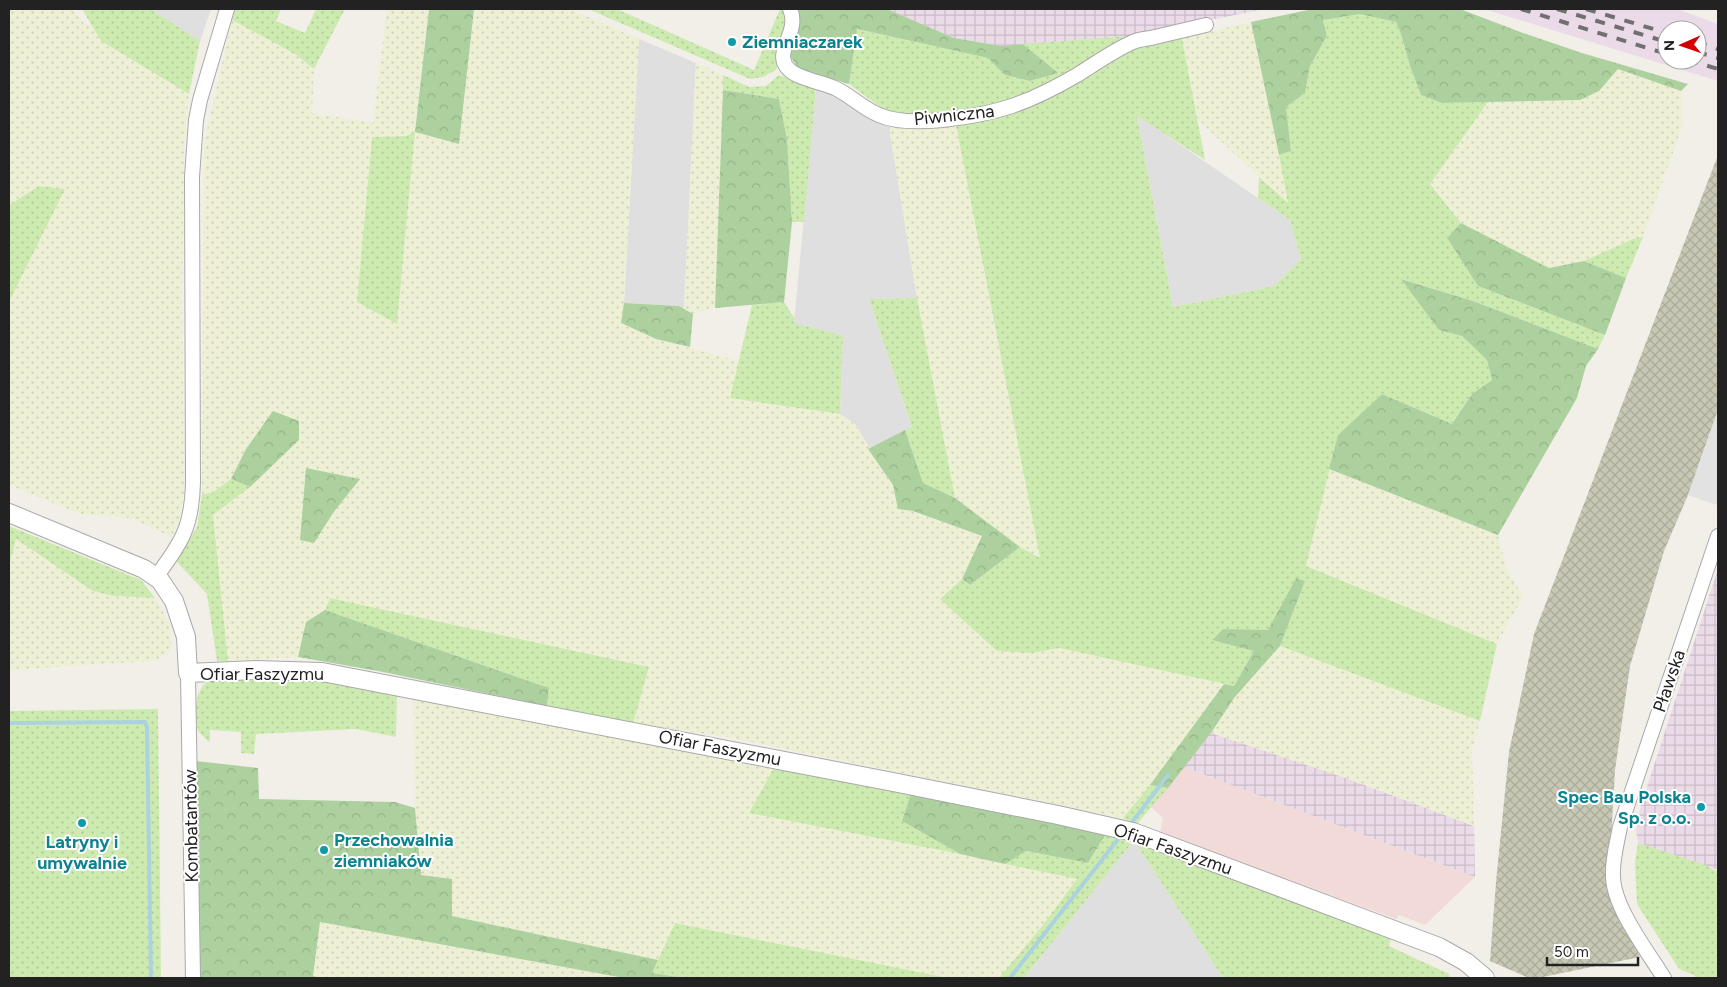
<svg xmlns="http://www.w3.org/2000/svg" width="1727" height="987" viewBox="0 0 1727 987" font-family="Figtree,sans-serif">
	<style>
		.residential { fill: #e0dfdf }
		.commercial { fill: #f2dad9 }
		.industrial { fill: url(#industrial-grid) }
		.railway { fill: #ebdbe8; fill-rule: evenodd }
		.construction { fill: url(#construction-cross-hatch) }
		.farmland { fill: url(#farmland-dots); fill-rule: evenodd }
		.grass { fill: url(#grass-dots) }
		.forest { fill: url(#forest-crowns) }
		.parking { fill: #e2e2e2 }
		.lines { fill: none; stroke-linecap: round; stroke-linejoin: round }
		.stream { stroke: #aad3df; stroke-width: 4 }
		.minor-casing { stroke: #a9a9a9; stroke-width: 16 }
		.tertiary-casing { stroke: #a9a9a9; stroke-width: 20 }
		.minor { stroke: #fff; stroke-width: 14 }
		.tertiary { stroke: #fff; stroke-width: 18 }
		.rail { stroke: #707070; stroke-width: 4; stroke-dasharray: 10 10; stroke-linecap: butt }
		.culture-dot { fill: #0f9aa8; stroke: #fff; stroke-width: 2 }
		.labels { text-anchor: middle; stroke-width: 4; stroke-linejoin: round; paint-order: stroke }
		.culture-label { font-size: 18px; font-weight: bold; fill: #0d838f; stroke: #fff; text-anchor: start }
		.street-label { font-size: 18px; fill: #222; stroke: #fff }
	</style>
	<defs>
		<pattern id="industrial-grid" width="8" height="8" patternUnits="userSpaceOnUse" patternTransform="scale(1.25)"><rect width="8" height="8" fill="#ebdbe8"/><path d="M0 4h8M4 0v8" fill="none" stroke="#c9bcc7"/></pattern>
		<pattern id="construction-cross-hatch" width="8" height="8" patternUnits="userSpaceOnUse" patternTransform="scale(1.25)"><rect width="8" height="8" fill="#c7c7b4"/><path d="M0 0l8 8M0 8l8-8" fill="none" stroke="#abab9a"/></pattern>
		<pattern id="farmland-dots" width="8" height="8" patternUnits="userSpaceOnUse" patternTransform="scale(1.25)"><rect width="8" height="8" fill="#eef0d5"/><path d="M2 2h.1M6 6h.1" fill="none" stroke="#ccceb7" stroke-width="1.8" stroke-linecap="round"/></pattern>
		<pattern id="grass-dots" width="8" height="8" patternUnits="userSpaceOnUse" patternTransform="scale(1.25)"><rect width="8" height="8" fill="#cdebb0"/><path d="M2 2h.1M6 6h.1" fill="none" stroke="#b0c997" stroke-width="1.8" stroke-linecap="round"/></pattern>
		<pattern id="forest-crowns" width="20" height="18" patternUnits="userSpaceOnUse" patternTransform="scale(1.25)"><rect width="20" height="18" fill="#add19e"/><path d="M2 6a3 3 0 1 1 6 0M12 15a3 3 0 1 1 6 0" fill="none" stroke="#95b388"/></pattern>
	</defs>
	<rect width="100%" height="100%" fill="#f2efe9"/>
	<!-- residential -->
	<g class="residential">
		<path d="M151 9H211L200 41Z"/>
		<path d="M639 39 696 63 684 309 679 306 624 303Z"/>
		<path d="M816 88 833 94 891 125 890 133 917 298 869 299 912 427 868 449 855 424 840 414 843 337 794 323Z"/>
		<path d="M1137 115 1290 220 1301 259 1274 286 1173 307Z"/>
		<path d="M1131 844 1137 845 1223 978H1024Z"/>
	</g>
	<!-- commercial -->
	<path class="commercial" d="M1184 767 1475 877 1425 925 1399 915 1396 919 1160 833 1163 818 1151 807Z"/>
	<!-- industrial -->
	<g class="industrial">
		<path d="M887 9H1265L1130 36 1002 46 954 38Z"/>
		<path d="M1718 569V870L1638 843 1636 831 1641 805Z"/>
		<path d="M1211 733 1346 778 1474 826 1475 877 1184 767Z"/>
	</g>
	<!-- railway -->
	<path class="railway" d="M1484 9H1677L1718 24V81ZM1667 30H1697V60H1667Z"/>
	<!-- construction -->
	<path class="construction" d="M1718 155V410L1688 495 1664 551 1630 666 1615 770 1608 891 1640 957 1538 978H1529L1490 961 1496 882 1509 752 1534 634Z"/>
	<!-- farmland -->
	<g class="farmland">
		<path d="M9 9H72L84 23 94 27 101 41 189 94 184 149 182 297 184 491 179 521 171 537 131 518 80 514 9 485V302L64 189 39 186 9 205Z"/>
		<path d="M387 9H429L415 132 458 144 474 9H569L639 39 624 303 621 324 656 339 739 361 731 398 840 414 855 424 893 485 899 509 913 511 982 536 962 579 940 599 1032 653 1059 648 1224 684 1150 785 1123 818 727 737 633 724 649 667 330 598 325 610 306 622 298 657 228 661 213 515 250 487 299 440 246 449 231 479 212 493 202 494 204 143 232 20 295 54 314 69 312 113 373 123ZM415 132 397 323V324L357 302 372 137 406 136Z"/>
		<path d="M1251 22 1279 155 1288 204 1198 120 1182 38Z"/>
		<path d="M696 63 723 75V90L715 308 693 314 684 309Z"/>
		<path d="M1618 69 1681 91 1682 127 1643 237 1633 239 1584 261 1549 268 1461 223 1430 184 1488 102 1580 100 1599 91Z"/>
		<path d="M891 125H956L1040 559 1020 547 955 498 917 298 890 133Z"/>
		<path d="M1329 469 1498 535 1506 567 1523 597 1497 644 1306 566Z"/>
		<path d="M16 539 93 591 114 596 155 598 169 623 172 645 167 655 152 661 9 670V566Z"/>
		<path d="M1280 646 1480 721 1472 750 1474 826 1346 778 1211 733 1234 698Z"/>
		<path d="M413 696 777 762 749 813 960 854 1077 879 1043 925 999 978H948L675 923 658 960 452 916 421 876 415 808Z"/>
		<path d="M319 922 624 978H320L313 977Z"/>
	</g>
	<!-- grass -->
	<g class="grass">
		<path d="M82 9H151L200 41 189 94 101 41Z"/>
		<path d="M235 9H281L276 21 305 33 316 9H345L314 69 295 54 232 20Z"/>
		<path d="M588 9H617L754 70 780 9H784L787 20 782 50 776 70 763 77 750 79Z"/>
		<path d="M1360 14 1396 22 1401 34 1410 66 1421 95 1443 103 1488 102 1430 184 1461 223 1447 238 1478 286 1605 335 1598 349 1473 301 1402 279 1439 330 1462 336 1487 360 1492 380 1472 394 1452 424 1382 394 1338 435 1306 566 1497 644 1480 721 1280 646 1305 581 1296 578 1268 631 1223 629 1212 640 1255 650 1234 686 1059 648 1032 653 997 651 940 599 962 579 970 585 1020 547 1040 558 956 125 995 119 1051 95 1131 47 1182 38 1205 160 1137 116 1173 307 1274 286 1301 259 1290 220 1258 198 1259 177 1288 203 1279 155 1291 151 1286 107 1305 93 1310 66 1327 36 1323 20Z"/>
		<path d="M856 29 988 58 1005 75 1030 81 1057 73 1023 44 1130 36 1027 95 973 109 933 114 887 112 849 84Z"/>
		<path d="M723 75 749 87 766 86 779 75 816 88 804 222H792L787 139 779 99 723 90Z"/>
		<path d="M415 132 397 324 357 302 372 137 406 136Z"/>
		<path d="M39 186 65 189 9 302V205Z"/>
		<path d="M1643 237 1626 278 1584 261 1633 239Z"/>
		<path d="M917 298 955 498 923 483 905 430 912 427 869 299Z"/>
		<path d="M784 302 795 319 794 323 843 336 840 414 730 398 752 305Z"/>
		<path d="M231 479 250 487 213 515 228 661H217L207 594 176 561 197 527 202 494 212 493Z"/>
		<path d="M9 526 141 580 155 598 114 596 93 591 16 539 9 566Z"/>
		<path d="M330 598 649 667 633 724 547 706 549 688 325 610Z"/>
		<path d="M283 674 397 693 396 737 356 729 256 734 254 754 241 753V732L210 730V743L198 731 195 712 198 695 203 685 217 677Z"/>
		<path d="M158 709 161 978H9V711Z"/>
		<path d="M777 762 911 793 902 821 960 854 749 813Z"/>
		<path d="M1150 785 1168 788 1137 824 1123 818Z"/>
		<path d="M1107 832 1131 844 1024 978H999L1043 925 1077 879 1005 864 1025 851 1088 863Z"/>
		<path d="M1638 843 1703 864 1718 872V978H1696L1694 975 1679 969 1637 904 1635 862Z"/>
		<path d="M1137 845H1145L1391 938 1389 946 1449 974 1450 978H1223Z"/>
		<path d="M675 923 948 978H685L652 973Z"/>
	</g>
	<!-- forest -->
	<g class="forest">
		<path d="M429 9H474L459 144 415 132Z"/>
		<path d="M795 9H887L954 38 1002 46 1023 44 1058 73 1030 81 1005 75 988 58 857 29 849 84 798 68 790 56 800 23Z"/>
		<path d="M1313 9H1460L1523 33 1582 53 1688 84 1681 91 1618 69 1599 91 1580 100 1442 103 1421 95 1410 66 1401 34 1396 22 1360 14 1323 20 1327 36 1310 66 1305 93 1286 107 1291 151 1279 155 1251 22Z"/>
		<path d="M723 90 779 99 787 139 792 222 784 302 715 308Z"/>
		<path d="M1461 223 1549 268 1584 261 1626 278 1605 335 1478 286 1447 238Z"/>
		<path d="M1401 279 1473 301 1598 349 1586 366 1577 398 1498 535 1329 469 1338 435 1382 394 1452 424 1472 394 1492 380 1487 360 1462 336 1439 330Z"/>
		<path d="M624 303 679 306 693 314 690 347 656 339 621 323Z"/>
		<path d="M273 411 299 421V440L250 487 231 479 246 449Z"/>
		<path d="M905 430 923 483 955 498 1020 547 970 585 962 579 982 536 913 511 898 509 893 485 868 449Z"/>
		<path d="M306 468 360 479 333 513 314 543 300 540Z"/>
		<path d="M1296 578 1305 581 1280 646 1234 698 1211 733 1168 788 1150 785 1224 684 1234 686 1254 651 1212 640 1223 629 1268 630Z"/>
		<path d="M325 610 549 688 547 706 378 671 298 657 306 622Z"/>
		<path d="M196 761 258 768 259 799 395 802 415 808 421 875 452 879V916L658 960 652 973 685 978H624L320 922 313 976 320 978H200Z"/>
		<path d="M911 793 1107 832 1088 863 1026 851 1005 864 960 854 902 821Z"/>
	</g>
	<!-- parking -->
	<path class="parking" d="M1718 410V499L1716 505 1688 495Z"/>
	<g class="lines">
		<!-- stream -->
		<g class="stream">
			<path d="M9 723 145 722 147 727 151 978"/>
			<path d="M1133 821 1168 775"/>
			<path d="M1010 978 1119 838"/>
		</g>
		<defs>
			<g id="minor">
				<path d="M790 9C800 31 775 50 786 66 794 79 824 82 837 89 852 97 864 109 879 115 897 123 923 122 943 120 998 114 1029 103 1077 75 1093 65 1116 49 1133 42 1139 39 1148 39 1155 37 1172 33 1189 29 1206 25"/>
				<path d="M156 577C182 542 192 527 193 482L192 177 196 120 200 100 227 9"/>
				<path d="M188 673 193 978"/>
				<path d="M1664 978C1648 952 1613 907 1613 876 1612 860 1617 843 1620 827L1718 536"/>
			</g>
			<path id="tertiary" d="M9 513 144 569 160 580 174 601 186 637 188 673 256 670 322 672 893 782 1058 815 1133 832 1439 947 1466 962 1485 978"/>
		</defs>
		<!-- minor casing -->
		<use href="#minor" class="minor-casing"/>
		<!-- tertiary casing -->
		<use href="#tertiary" class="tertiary-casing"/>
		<!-- minor -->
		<use href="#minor" class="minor"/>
		<!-- tertiary -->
		<use href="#tertiary" class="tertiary"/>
		<!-- rail -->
		<g class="rail">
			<path d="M1521 9 1667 54"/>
			<path d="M1557 9 1667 42"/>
			<path d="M1586 9 1667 33"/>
			<path d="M1697 42 1718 49"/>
			<path d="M1697 52 1718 58"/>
			<path d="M1688 60 1718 69"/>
		</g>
	</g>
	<!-- markers -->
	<g class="culture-dot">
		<circle cx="732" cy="42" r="5"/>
		<circle cx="1701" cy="807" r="5"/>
		<circle cx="82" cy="823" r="5"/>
		<circle cx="324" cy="850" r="5"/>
	</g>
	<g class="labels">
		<!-- culture labels -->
		<g class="culture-label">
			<text x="742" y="48">Ziemniaczarek</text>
			<text x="1691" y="803" text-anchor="end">Spec Bau Polska<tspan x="1691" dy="21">Sp. z o.o.</tspan></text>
			<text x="334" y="846">Przechowalnia<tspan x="334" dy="21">ziemniaków</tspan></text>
			<text x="82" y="848" text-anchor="middle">Latryny i<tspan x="82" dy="21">umywalnie</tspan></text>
		</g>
		<!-- street labels -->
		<g class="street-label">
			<text transform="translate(954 115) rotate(-6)" y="6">Piwniczna</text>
			<text x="262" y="680">Ofiar Faszyzmu</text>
			<text transform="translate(1669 681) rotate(-71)" y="6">Pławska</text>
			<text transform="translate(720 748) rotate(11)" y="6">Ofiar Faszyzmu</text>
			<text transform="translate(191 826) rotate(-91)" y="6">Kombatantów</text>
			<text transform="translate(1173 849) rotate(19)" y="6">Ofiar Faszyzmu</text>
		</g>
	</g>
	<!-- border -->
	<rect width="1727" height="987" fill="none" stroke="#222222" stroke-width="20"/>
	<!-- north arrow -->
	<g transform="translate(1682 45) rotate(268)"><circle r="24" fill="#ffffff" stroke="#a7a7a7"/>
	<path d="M0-4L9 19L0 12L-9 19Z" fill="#d40000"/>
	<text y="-8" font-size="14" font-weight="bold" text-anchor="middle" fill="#222222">N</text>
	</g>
	<!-- scale -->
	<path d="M1547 957v8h91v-8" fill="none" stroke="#222222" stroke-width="2.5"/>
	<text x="1554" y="957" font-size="15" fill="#222222" stroke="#ffffff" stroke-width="4" paint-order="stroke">50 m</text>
</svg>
